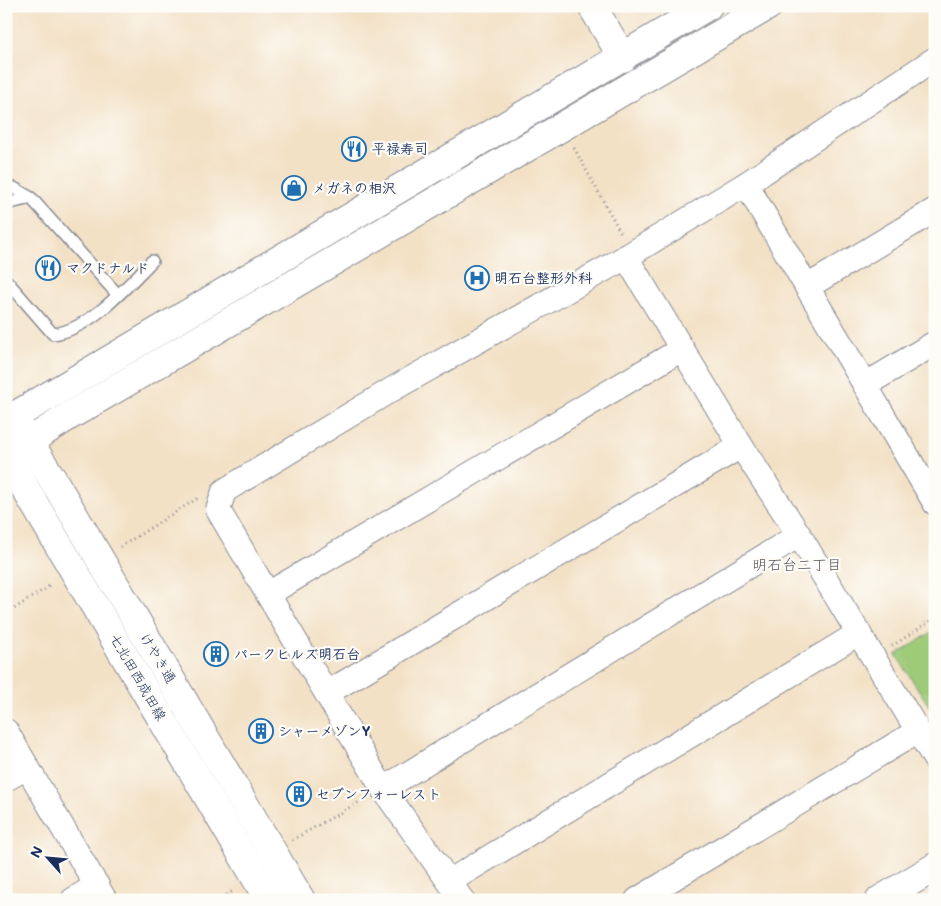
<svg xmlns="http://www.w3.org/2000/svg" width="941" height="906" viewBox="0 0 941 906" font-family="Mali,'Klee One',sans-serif">
	<style>
		.green { fill: #9ecb78; stroke: #5c7d6b }
		.lines { fill: none; stroke-linecap: round; stroke-linejoin: round }
		.lane-casing { stroke: #878892; stroke-width: 14 }
		.street-casing { stroke: #878892; stroke-width: 26 }
		.secondary-casing { stroke: #878892; stroke-width: 30 }
		.path { stroke: #878892; stroke-width: 3; stroke-dasharray: 1 4; stroke-linecap: butt }
		.lane { stroke: #fff; stroke-width: 11 }
		.street { stroke: #fff; stroke-width: 24 }
		.secondary { stroke: #fff; stroke-width: 28 }
		.labels { text-anchor: middle; stroke-width: 4.5; stroke-linejoin: round; paint-order: stroke }
		.poi-label { font-size: 14px; font-weight: bold; fill: #1b2f5e; stroke: #fdfcf7; text-anchor: start }
		.street-label { font-size: 14px; fill: #1b2f5e; stroke: #fdfcf7 }
		.neighbourhood-label { font-size: 15px; fill: #605460; stroke: #fdfcf7 }
	</style>
	<rect width="100%" height="100%" fill="#fdfcf7"/>
	<filter id="ink" filterUnits="userSpaceOnUse"><feTurbulence type="fractalNoise" baseFrequency=".02" numOctaves="2"/><feDisplacementMap in="SourceGraphic" scale="10" xChannelSelector="R" yChannelSelector="G"/><feConvolveMatrix kernelMatrix="1 2 1 2 8 2 1 2 1" color-interpolation-filters="sRGB"/></filter>
	<filter id="wash" filterUnits="userSpaceOnUse"><feTurbulence type="fractalNoise" baseFrequency=".0096" numOctaves="4" result="noise"/><feDisplacementMap in="SourceGraphic" scale="20" xChannelSelector="R" yChannelSelector="G"/><feGaussianBlur stdDeviation="1.12" result="paint"/><feColorMatrix in="noise" values="0 0 0 0 0 0 0 0 0 0 0 0 0 0 0 0 0 1.4 0 .05"/><feComposite in="paint" operator="in"/></filter>
	<g filter="url(#wash)">
		<rect width="100%" height="100%" fill="#f3e1c6"/>
		<!-- green -->
		<path class="green" d="M935 630V715L896 655Z"/>
	</g>
	<g filter="url(#ink)">
		<g class="lines">
			<defs>
				<g id="lane">
					<path d="M6 187 14 188 31 198 118 295"/>
					<path d="M6 204 31 198"/>
					<path d="M6 280 53 334C90 330 127 286 152 261"/>
				</g>
				<g id="street">
					<path d="M746 184 935 503"/>
					<path d="M626 257 741 446 799 535 935 759"/>
					<path d="M807 287 935 210"/>
					<path d="M865 385 935 343"/>
					<path d="M268 594 682 349"/>
					<path d="M327 693 741 446"/>
					<path d="M6 731 105 900"/>
					<path d="M6 779 27 767"/>
					<path d="M383 789 799 535"/>
					<path d="M450 881 859 633"/>
					<path d="M73 900 97 885"/>
					<path d="M462 900 383 789 218 510 224 491 391 390 626 257 746 184 935 59"/>
					<path d="M637 900 918 731"/>
				</g>
				<g id="secondary">
					<path d="M592 6 623 58"/>
					<path d="M6 421 708 6"/>
					<path d="M19 426 55 483 301 900"/>
					<path d="M6 456 69 416 768 6"/>
					<path d="M6 456 269 900"/>
					<path d="M880 900 935 867"/>
				</g>
			</defs>
			<!-- lane casing -->
			<use href="#lane" class="lane-casing"/>
			<!-- street casing -->
			<use href="#street" class="street-casing"/>
			<!-- secondary casing -->
			<use href="#secondary" class="secondary-casing"/>
			<!-- path -->
			<g class="path">
				<path d="M574 148 622 235"/>
				<path d="M120 547 198 498"/>
				<path d="M6 614 51 585"/>
				<path d="M892 646 935 618"/>
				<path d="M292 840 363 800"/>
				<path d="M218 900 235 890"/>
			</g>
			<!-- lane -->
			<use href="#lane" class="lane"/>
			<!-- street -->
			<use href="#street" class="street"/>
			<!-- secondary -->
			<use href="#secondary" class="secondary"/>
		</g>
	</g>
	<!-- icons -->
	<defs>
		<symbol id="restaurant-ring" viewBox="-11 -11 22 22"><circle r="9.5" fill="#fdfcf7" stroke="#1f6fb2" stroke-width="1.5"/><path d="M-5-6h1v4h1v-4h1v4h1v-4h1v5L-1.5 .5V6h-2V.5L-5-1ZM5-6V6H3V1.5H1.5Q1.5-4 5-6Z" fill="#1f6fb2"/></symbol>
		<symbol id="shop-ring" viewBox="-11 -11 22 22"><circle r="9.5" fill="#fdfcf7" stroke="#1f6fb2" stroke-width="1.5"/><path d="M-5-2.5h2.3a2.7 3.5 0 0 1 5.4 0H5L5.5 6h-11ZM-1.5-2.5h3a1.5 2.3 0 0 0-3 0Z" fill="#1f6fb2"/></symbol>
		<symbol id="hospital-ring" viewBox="-11 -11 22 22"><circle r="9.5" fill="#fdfcf7" stroke="#1f6fb2" stroke-width="1.5"/><path d="M-5-5h3v3.5h4V-5h3V5h-3V1.5h-4V5h-3Z" fill="#1f6fb2"/></symbol>
		<symbol id="building-ring" viewBox="-11 -11 22 22"><circle r="9.5" fill="#fdfcf7" stroke="#1f6fb2" stroke-width="1.5"/><path d="M-4-6H4V6H1V3H-1V6H-4ZM-2.5-4.3h1.7v1.8h-1.7ZM.8-4.3h1.7v1.8H.8ZM-2.5-1h1.7V.8h-1.7ZM.8-1h1.7V.8H.8Z" fill="#1f6fb2"/></symbol>
	</defs>
	<g fill-rule="evenodd">
		<use href="#restaurant-ring" x="340" y="135" width="28" height="28"/>
		<use href="#shop-ring" x="280" y="174" width="28" height="28"/>
		<use href="#restaurant-ring" x="34" y="254" width="28" height="28"/>
		<use href="#hospital-ring" x="463" y="264" width="28" height="28"/>
		<use href="#building-ring" x="202" y="640" width="28" height="28"/>
		<use href="#building-ring" x="247" y="717" width="28" height="28"/>
		<use href="#building-ring" x="285" y="780" width="28" height="28"/>
	</g>
	<g class="labels">
		<!-- poi labels -->
		<g class="poi-label">
			<text x="372" y="154">平禄寿司</text>
			<text x="312" y="193">メガネの相沢</text>
			<text x="66" y="273">マクドナルド</text>
			<text x="494" y="283">明石台整形外科</text>
			<text x="234" y="659">パークヒルズ明石台</text>
			<text x="278" y="736">シャーメゾンY</text>
			<text x="316" y="799">セブンフォーレスト</text>
		</g>
		<!-- street labels -->
		<g class="street-label">
			<text transform="translate(158 658) rotate(59)" y="5">けやき通</text>
			<text transform="translate(138 677) rotate(60)" y="5">七北田西成田線</text>
		</g>
		<!-- neighbourhood labels -->
		<g class="neighbourhood-label">
			<text x="797" y="570">明石台二丁目</text>
		</g>
	</g>
	<!-- margin -->
	<rect width="941" height="906" fill="none" stroke="#fdfcf7" stroke-width="25"/>
	<!-- north arrow -->
	<g transform="translate(48 858) rotate(297)" stroke="#fdfcf7" stroke-width="4" paint-order="stroke">
	<path d="M0-4L9 19L0 12L-9 19Z" fill="#1b2f5e"/>
	<text y="-8" font-size="14" font-weight="bold" text-anchor="middle" fill="#1b2f5e">N</text>
	</g>
</svg>
